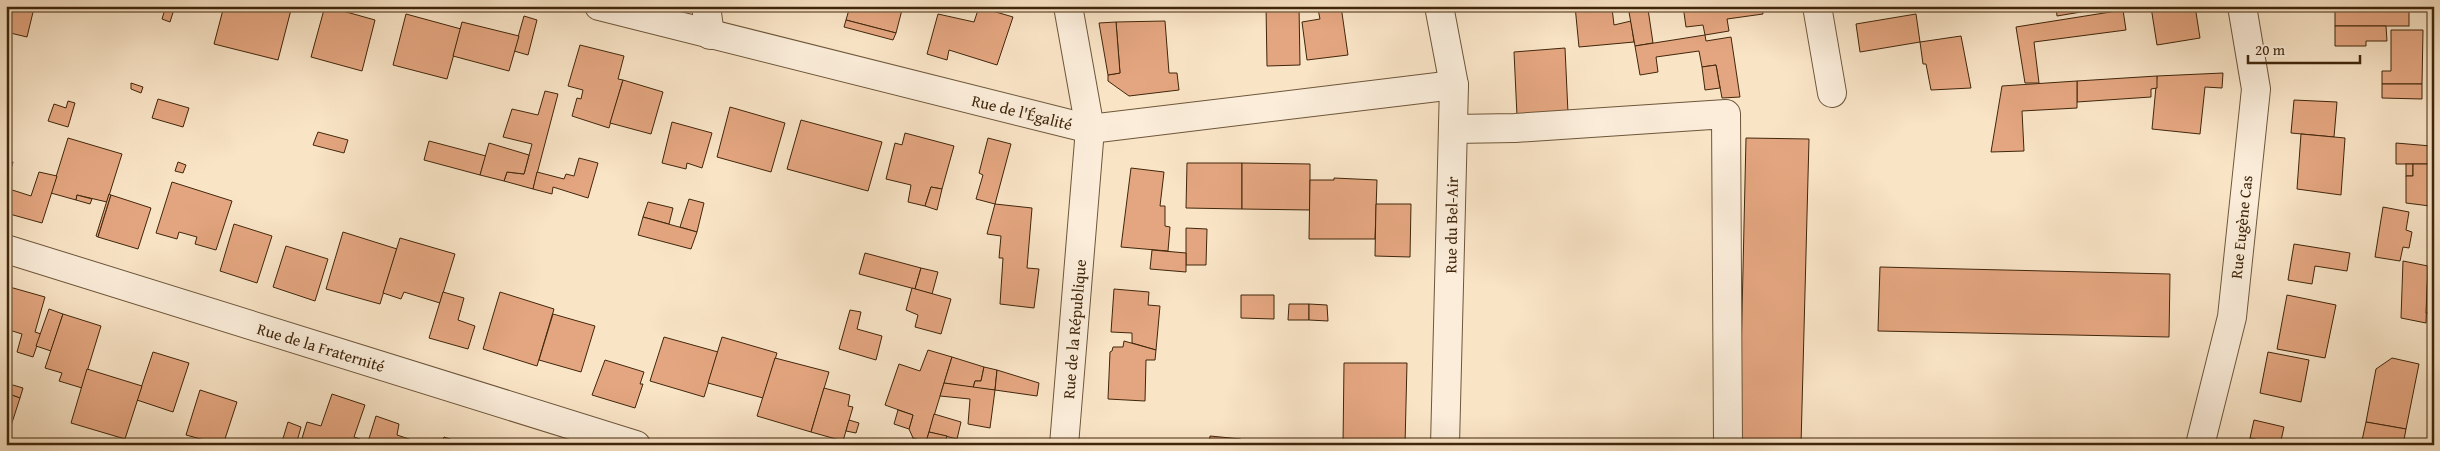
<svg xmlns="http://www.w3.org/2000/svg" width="2440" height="451" viewBox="0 0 2440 451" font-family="'Gentium Book Plus',serif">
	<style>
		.building { fill: #e4a680; stroke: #40260b }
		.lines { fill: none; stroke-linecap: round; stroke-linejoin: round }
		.minor-casing { stroke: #6e563a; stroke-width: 30 }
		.minor { stroke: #fbedda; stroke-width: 28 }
		.labels { text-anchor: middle; stroke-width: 4; stroke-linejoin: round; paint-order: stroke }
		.street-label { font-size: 16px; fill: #40260b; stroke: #fbedda }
	</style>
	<rect width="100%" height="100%" fill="#f9e4c6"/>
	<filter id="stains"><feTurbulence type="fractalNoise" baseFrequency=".004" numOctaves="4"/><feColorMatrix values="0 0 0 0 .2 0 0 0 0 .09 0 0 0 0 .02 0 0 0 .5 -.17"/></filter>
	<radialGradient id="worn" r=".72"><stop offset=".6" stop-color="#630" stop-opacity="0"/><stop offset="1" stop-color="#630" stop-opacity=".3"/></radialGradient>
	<!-- building -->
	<g class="building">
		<path d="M6 6 34 8 27 37 6 32Z"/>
		<path d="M166 6H175L170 22 162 19Z"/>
		<path d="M224 6H292L278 60 214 44Z"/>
		<path d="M325 6 375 20 362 71 311 57Z"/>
		<path d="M850 6H903L896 33 846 20Z"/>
		<path d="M1266 6H1299L1300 65 1267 66Z"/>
		<path d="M1341 6 1348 55 1307 60 1302 22 1320 19 1318 9Z"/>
		<path d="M1575 6H1623L1612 8 1614 25 1631 21 1634 42 1579 47Z"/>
		<path d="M1683 6H1762L1763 14 1727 19 1729 31 1705 35 1703 25 1686 27Z"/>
		<path d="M2056 6H2117L2057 16Z"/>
		<path d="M2195 6 2200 38 2157 45 2151 7Z"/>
		<rect x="2335" y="6" width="74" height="20"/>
		<path d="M979 7 1013 17 997 65 949 50 947 60 927 54 938 14 974 22Z"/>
		<path d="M1648 9 1653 43 1635 46 1629 12Z"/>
		<path d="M2123 10 2126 30 2034 42 2039 83H2025L2016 27Z"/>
		<path d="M406 14 461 29 447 79 393 65Z"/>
		<path d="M1916 14 1920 42 1860 52 1856 24Z"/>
		<path d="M524 16 537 20 528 55 514 51Z"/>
		<path d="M846 20 896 33 893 40 844 27Z"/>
		<path d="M1165 21 1169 73H1177L1179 90 1129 96 1108 81V75L1120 73 1116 22Z"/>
		<path d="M462 22 519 36 509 71 453 56Z"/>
		<path d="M1116 22 1120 73 1108 75 1099 23Z"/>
		<path d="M2335 26H2386L2387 41H2366V46H2335Z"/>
		<path d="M2391 30H2423L2422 84H2382V71H2391Z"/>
		<path d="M1705 35 1706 41 1731 37 1740 97 1722 98 1716 65 1702 67 1699 51 1656 57 1658 72 1640 75 1635 46Z"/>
		<path d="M1961 36 1971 88 1931 90 1926 64H1923L1920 42Z"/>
		<path d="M580 45 624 56 618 79 623 80 609 128 572 116 577 98 581 99 583 90 568 86Z"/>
		<path d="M1565 48 1568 113 1517 116 1514 52Z"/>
		<path d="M1716 65 1720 88 1705 90 1702 67Z"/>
		<path d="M2223 73 2222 88 2205 87 2200 134 2152 129 2157 76Z"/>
		<path d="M2157 76V88L2151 89V97L2077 102V81Z"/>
		<path d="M623 80 663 92 651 134 610 123Z"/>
		<path d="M2077 81V108L2022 111 2024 151 1991 152 2002 86Z"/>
		<path d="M131 83 143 87 141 93 131 89Z"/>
		<path d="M2382 84H2422V99L2382 98Z"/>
		<path d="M545 91 558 94 533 189 504 181 507 172 524 174 532 144 503 137 512 109 538 115Z"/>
		<path d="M158 99 189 108 183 127 152 118Z"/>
		<path d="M2294 100 2337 102 2334 137 2291 133Z"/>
		<path d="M68 101 75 103 68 127 48 121 54 104 66 108Z"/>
		<path d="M730 107 785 123 771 172 717 157Z"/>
		<path d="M801 120 882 142 868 191 787 169Z"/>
		<path d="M672 122 712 133 702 168 687 163 686 169 662 163Z"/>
		<path d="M318 132 348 140 344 153 313 145Z"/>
		<path d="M905 133 954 146 942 189 931 187 925 206 908 202 911 185 886 179 895 143 902 145Z"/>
		<path d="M2301 134 2345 138 2341 195 2297 189Z"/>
		<path d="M68 138 122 154 107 202 77 195 76 200 51 193Z"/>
		<path d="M988 138 1011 144 995 204 976 199 983 175 979 173Z"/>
		<path d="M1746 138 1809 139 1801 445H1739Z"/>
		<path d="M429 141 486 156 480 175 424 160Z"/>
		<path d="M489 143 529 155 524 174 507 172 504 181 480 175Z"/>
		<path d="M2396 143 2431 146V164H2396Z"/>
		<path d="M2431 152 2434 153V239H2429Z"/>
		<path d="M579 158 598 163 588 198 553 187 552 194 533 189 537 172 564 179 566 174 574 176Z"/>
		<path d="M6 160 13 162 9 176 6 175Z"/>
		<path d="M178 162 186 165 183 173 175 171Z"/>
		<path d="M1187 163H1242V209L1186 208Z"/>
		<path d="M1242 163 1310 164V210L1242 209Z"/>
		<rect x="2406" y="164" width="7" height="12"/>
		<path d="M2413 164H2431L2430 206 2406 203V176H2413Z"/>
		<path d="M1131 168 1164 172 1160 206H1165V226L1170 227 1168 251 1121 247Z"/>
		<path d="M39 172 57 176 42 223 6 213V188L31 196Z"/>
		<path d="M1334 178 1377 180 1375 239H1309L1310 180H1334Z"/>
		<path d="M172 182 232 201 216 250 195 244 197 237 179 232 177 239 156 233Z"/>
		<path d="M931 187 942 189 937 210 925 206Z"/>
		<path d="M109 194 111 195 98 237 96 236Z"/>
		<path d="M77 195 92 199 90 204 76 200Z"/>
		<path d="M111 195 151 208 138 249 98 237Z"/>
		<path d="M689 199 704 203 697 232 680 227Z"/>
		<path d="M648 202 673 208 669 224 643 217Z"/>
		<path d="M995 204 1032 208 1027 268 1039 269 1034 308 1000 304 1003 258H999L1001 236 987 234Z"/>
		<path d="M1376 204H1411L1410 257 1375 256Z"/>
		<path d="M2383 207 2409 212 2406 230 2412 232 2409 248 2403 247 2400 261 2375 257Z"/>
		<path d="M643 217 697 232 691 249 638 235Z"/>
		<path d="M234 224 272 236 257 283 220 271Z"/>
		<path d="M1186 228 1207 229 1206 265H1186Z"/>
		<path d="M343 232 397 249 380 304 326 289Z"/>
		<path d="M400 238 455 254 440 303 404 292 401 299 383 293Z"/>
		<path d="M2294 244 2350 253 2347 271 2315 266 2312 284 2288 280Z"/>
		<path d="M286 246 328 259 315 301 273 287Z"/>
		<path d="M1152 250 1186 253V272L1150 269Z"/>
		<path d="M865 253 921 268 915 289 859 274Z"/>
		<path d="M2403 261 2428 266 2426 323 2401 318Z"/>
		<path d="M2428 266H2434V314L2426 313Z"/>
		<path d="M1880 267 2170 274 2169 337 1878 331Z"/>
		<path d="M921 268 938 272 932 294 915 289Z"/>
		<path d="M6 286 45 297 35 332 41 334 33 357 17 352 22 334 6 329Z"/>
		<path d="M912 288 951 299 941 334 915 327 918 315 906 310Z"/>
		<path d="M1114 289 1149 292 1148 305 1160 306 1156 350 1132 343V333L1111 332Z"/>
		<path d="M443 292 464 298 458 320 475 326 468 349 429 338Z"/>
		<path d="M500 292 554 309 537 366 483 349Z"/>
		<path d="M1241 295H1274V319L1241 318Z"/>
		<path d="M2287 295 2336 305 2325 358 2277 349Z"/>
		<path d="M1289 304H1309V320H1288Z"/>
		<path d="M1309 304 1327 305 1328 321 1309 320Z"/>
		<path d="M49 309 63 314 51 351 36 346Z"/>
		<path d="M850 310 861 312 857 329 882 336 876 360 839 349Z"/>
		<path d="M63 314 101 326 82 388 59 381 62 373 45 368Z"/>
		<path d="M553 314 595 326 581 372 539 360Z"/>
		<path d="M664 337 718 352 704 397 650 381Z"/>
		<path d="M722 337 777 353 763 398 708 383Z"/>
		<path d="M1124 341 1156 350 1155 360H1146L1145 401 1108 399 1110 352 1112 351 1113 347H1123Z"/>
		<path d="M928 350 952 357 926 442 913 438 909 429 913 415 885 405 899 364 920 371Z"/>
		<path d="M153 352 189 363 173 412 137 400Z"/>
		<path d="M2268 352 2309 360 2301 402 2260 393Z"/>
		<path d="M952 357 984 367 981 381H975L973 388 944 383Z"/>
		<path d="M775 358 829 372 811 432 757 416Z"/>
		<path d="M2392 358 2419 364 2406 429 2366 422 2376 369Z"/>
		<path d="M605 360 644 372 640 384H643L635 408 592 395Z"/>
		<path d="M1344 363H1407L1405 445H1343Z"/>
		<path d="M984 367 997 370 995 390 973 388 975 381H981Z"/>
		<path d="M87 369 142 386 125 439 71 423Z"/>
		<path d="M997 370 1039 383 1037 396 995 390Z"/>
		<path d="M6 383 23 388 20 398 6 393Z"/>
		<path d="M944 383 995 390 990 428 968 424 970 399 940 396Z"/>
		<path d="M824 388 850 395 848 406 853 407 843 441 811 432Z"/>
		<path d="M200 390 237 402 223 445 186 435Z"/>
		<path d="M6 393 20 398 6 441Z"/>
		<path d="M332 394 365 405 354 437 360 439 359 445H300L307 422 321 426Z"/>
		<path d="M898 410 913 415 909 429 894 424Z"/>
		<path d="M934 414 961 422 957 439 929 432Z"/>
		<path d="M376 416 399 424 397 435 418 442V445H367Z"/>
		<path d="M849 420 859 423 856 433 846 431Z"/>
		<path d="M2254 420 2284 427 2280 445 2250 438Z"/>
		<path d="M288 422 301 427 296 445H281Z"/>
		<path d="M2366 422 2406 429 2403 445H2361Z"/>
		<path d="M929 432 947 436 944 445H925Z"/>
		<path d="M1210 436 1241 439V445H1209Z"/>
		<path d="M444 437 468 445H441Z"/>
		<path d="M913 438 926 442 925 445H911Z"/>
		<path d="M2250 438 2280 445H2248Z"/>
	</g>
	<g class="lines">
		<defs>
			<g id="minor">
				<path d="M599 6 1090 129 1454 85"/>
				<path d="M706 6 710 35"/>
				<path d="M1439 6 1454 85 1445 445"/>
				<path d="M1817 6 1832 93"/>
				<path d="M1453 129 1515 128 1726 114 1728 445"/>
				<path d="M6 249 636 445"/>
				<path d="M1064 445 1090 129 1068 6"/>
				<path d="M2200 445 2232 317 2256 89 2242 6"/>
			</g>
		</defs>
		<!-- minor casing -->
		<use href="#minor" class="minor-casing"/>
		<!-- minor -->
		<use href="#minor" class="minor"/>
	</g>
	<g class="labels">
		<!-- street labels -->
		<g class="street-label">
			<text transform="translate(1022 112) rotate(14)" y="6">Rue de l'Égalité</text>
			<text transform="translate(1451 225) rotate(-89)" y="6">Rue du Bel-Air</text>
			<text transform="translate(2241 227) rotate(-84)" y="6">Rue Eugène Cas</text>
			<text transform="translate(1074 329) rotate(-85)" y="6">Rue de la République</text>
			<text transform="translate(321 347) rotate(17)" y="6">Rue de la Fraternité</text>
		</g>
	</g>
	<!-- margin -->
	<rect width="2440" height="451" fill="none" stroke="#f9e4c6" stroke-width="25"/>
	<rect x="8" y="8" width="2425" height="436" fill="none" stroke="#40260b" stroke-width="2.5"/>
	<rect x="12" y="12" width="2415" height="426" fill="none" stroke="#40260b"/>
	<!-- scale -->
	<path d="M2248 55v8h112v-8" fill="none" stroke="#40260b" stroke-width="2.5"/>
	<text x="2255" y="55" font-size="15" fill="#40260b" stroke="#fbedda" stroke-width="4" paint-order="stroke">20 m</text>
	<rect width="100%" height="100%" filter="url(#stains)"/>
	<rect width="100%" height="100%" fill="url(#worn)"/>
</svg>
